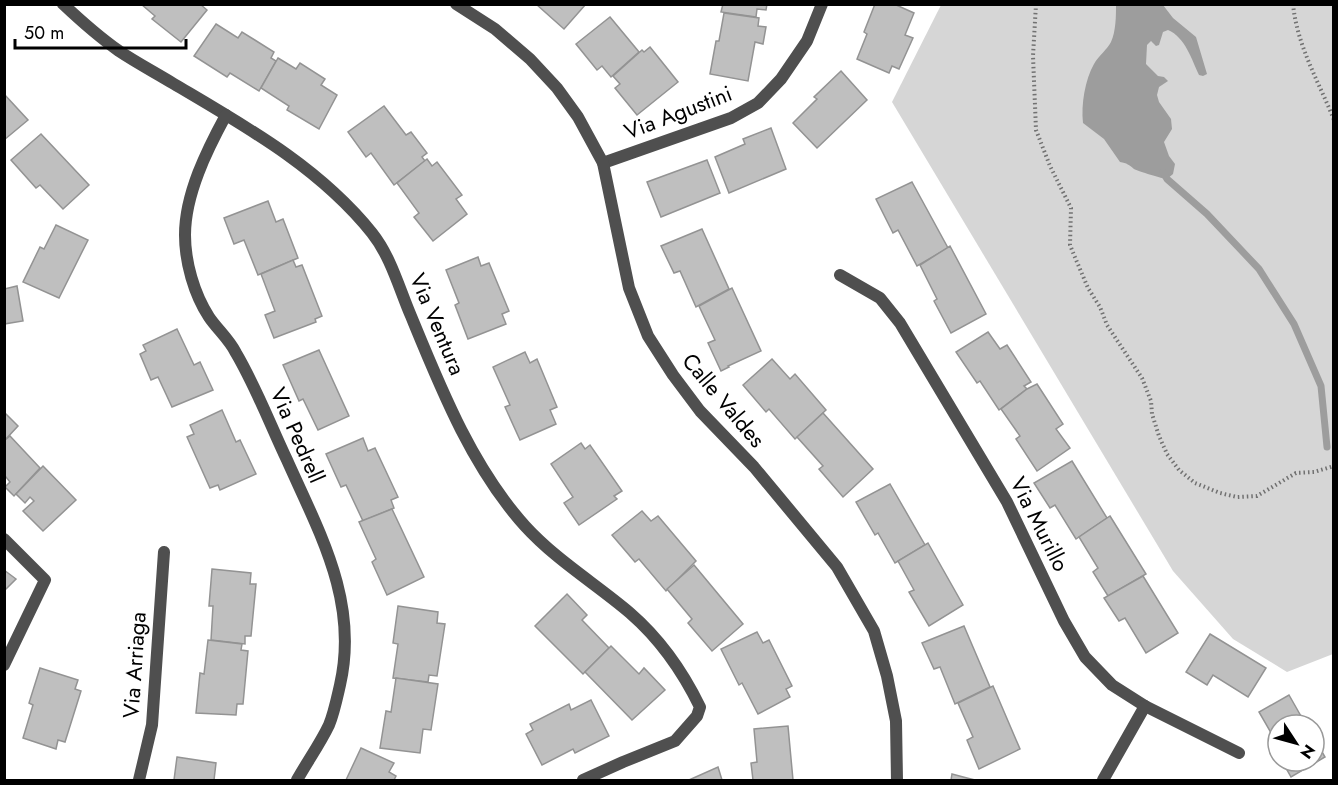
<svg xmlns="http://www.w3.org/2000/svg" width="1338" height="785" viewBox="0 0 1338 785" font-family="Jost,sans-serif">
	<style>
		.green { fill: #d6d6d6 }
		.water { fill: #9d9d9d }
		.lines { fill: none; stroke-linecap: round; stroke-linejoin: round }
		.stream { stroke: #9d9d9d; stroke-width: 7 }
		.building { fill: #bfbfbf; stroke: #939393; stroke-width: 1.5 }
		.path { stroke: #717171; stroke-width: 4; stroke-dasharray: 1.5 3; stroke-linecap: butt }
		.minor { stroke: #4f4f4f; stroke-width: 12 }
		.tertiary { stroke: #4f4f4f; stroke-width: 12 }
		.labels { text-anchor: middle; stroke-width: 5; stroke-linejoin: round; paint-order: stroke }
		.street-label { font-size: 22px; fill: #000; stroke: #fff }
	</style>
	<rect width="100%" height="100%" fill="#fff"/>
	<!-- green -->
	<path class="green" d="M941 5H1333V654L1287 672 1233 639 1173 571 892 102Z"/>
	<!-- water -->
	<path class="water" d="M1116 5H1163L1173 18 1196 37 1207 74 1203 76 1199 75C1192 60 1185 37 1168 30L1163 32 1159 45 1156 46 1151 41 1147 45 1146 64 1158 76 1164 77 1168 81 1159 87 1157 95 1159 102 1171 119 1172 129 1164 142 1169 156 1175 164 1173 174 1167 179C1163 179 1138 171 1134 169 1129 165 1127 163 1120 162L1104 139 1083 123C1081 104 1085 80 1094 64 1099 55 1107 50 1111 42 1116 31 1116 16 1116 5Z"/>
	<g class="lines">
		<!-- stream -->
		<path class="stream" d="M1163 172 1167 179 1207 214 1259 269 1294 324 1321 386 1327 447"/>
	</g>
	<!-- building -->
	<g class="building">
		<path d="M141 4H200L207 10 181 42 152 19 155 16Z"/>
		<path d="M536 4H586L564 29Z"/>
		<path d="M723 4H767L766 10 757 9 756 17 721 12Z"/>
		<path d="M875 4H894L914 13 905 35 913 38 899 69 892 66 889 73 857 59 867 34 864 32Z"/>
		<path d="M724 13 759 18 758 26 766 27 763 44 755 42 748 81 710 74 716 41H719Z"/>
		<path d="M610 17 639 52 611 77 602 66 597 70 576 44Z"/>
		<path d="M216 24 238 38 242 32 274 52 271 58 276 61 259 91 230 73 227 77 194 56Z"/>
		<path d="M650 47 678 82 637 115 615 88 620 84 613 76 642 50 644 52Z"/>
		<path d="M278 58 296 69 300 63 325 79 321 85 337 95 319 129 287 110 289 106 261 88Z"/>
		<path d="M841 71 867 100 817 148 793 123 817 99 814 97Z"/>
		<path d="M4 94 28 120 4 140Z"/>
		<path d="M384 106 406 135 411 132 427 153 422 157 425 161 394 185 371 153 366 157 348 132Z"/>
		<path d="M771 128 786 169 729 193 715 157 745 144 743 139Z"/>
		<path d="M41 134 89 185 63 209 40 185 36 188 11 160Z"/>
		<path d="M427 159 432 166 437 162 462 195 456 199 467 214 433 241 414 217 419 213 397 183Z"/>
		<path d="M707 160 720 193 661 217 647 182Z"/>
		<path d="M912 182 948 248 917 266 898 230 893 233 876 199Z"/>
		<path d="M268 201 276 222 283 219 298 258 258 275 244 240 234 244 224 218Z"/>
		<path d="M56 225 88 240 59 298 23 282 40 247 44 249Z"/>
		<path d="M702 229 729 289 696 307 680 271 674 273 661 246Z"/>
		<path d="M950 246 986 314 951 333 934 301 937 299 920 265Z"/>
		<path d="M478 257 481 266 489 263 509 311 502 314 506 324 468 339 455 305 459 303 446 270Z"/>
		<path d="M293 260 296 267 302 265 322 316 315 319 316 322 274 338 265 315 275 311 261 274Z"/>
		<path d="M17 286 23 321 4 324V289Z"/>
		<path d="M732 288 761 351 728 366 729 367 721 371 708 343 715 340 699 306Z"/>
		<path d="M177 329 194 365 200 362 213 390 172 407 158 377 151 380 140 354 146 351 143 345Z"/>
		<path d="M988 332 1000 349 1007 345 1031 382 1024 386 1027 389 999 410 980 381 977 383 956 352Z"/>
		<path d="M319 350 349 416 318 430 303 399 299 401 283 365Z"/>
		<path d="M525 352 530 363 537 359 557 407 550 410 556 424 520 440 505 407 510 405 493 367Z"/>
		<path d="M772 359 790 379 795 374 826 410 795 439 769 409 766 412 743 385Z"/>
		<path d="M1037 384 1063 424 1056 429 1070 448 1037 471 1016 439 1020 436 1001 409 1027 389Z"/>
		<path d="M222 410 236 442 240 440 256 474 220 490 218 485 210 488 187 437 194 434 190 425Z"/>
		<path d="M4 412 18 426 4 441Z"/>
		<path d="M823 413 873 469 843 497 819 469 823 466 797 437Z"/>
		<path d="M10 436 40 468 14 496 5 487 10 482 6 477 4 479V441Z"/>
		<path d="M363 438 368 451 375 448 398 497 391 500 394 508 363 521 346 485 341 487 326 454Z"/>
		<path d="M581 443 585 449 590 445 622 491 614 496 617 499 579 525 564 503 573 497 551 464Z"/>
		<path d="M1072 461 1107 518 1076 539 1055 505 1050 508 1034 483Z"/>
		<path d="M43 466 76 500 43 531 23 511 34 501 30 497 25 503 16 494Z"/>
		<path d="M890 484 925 545 895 563 878 533 875 535 856 502Z"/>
		<path d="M392 509 424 577 387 595 372 562 376 559 359 522Z"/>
		<path d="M642 511 651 521 658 516 696 561 666 591 639 559 635 562 612 535Z"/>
		<path d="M1110 516 1146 574 1108 596 1093 572 1098 568 1079 537Z"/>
		<path d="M928 543 963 605 929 626 909 592 914 590 898 561Z"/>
		<path d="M694 565 743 624 712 651 688 623 692 619 667 589Z"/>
		<path d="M212 569 251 573 250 584H256L251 636H245V644L211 640 213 606H209Z"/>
		<path d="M4 570 16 579 4 591Z"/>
		<path d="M1143 576 1178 633 1146 653 1125 618 1119 621 1104 598Z"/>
		<path d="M567 594 587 615 582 620 609 648 583 674 535 626Z"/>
		<path d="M398 606 438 612 437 623 445 624 437 676 429 675 428 682 393 678 398 644 393 643Z"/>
		<path d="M964 626 990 687 955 704 940 667 934 669 922 643Z"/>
		<path d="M757 632 763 643 769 640 792 686 786 689 790 697 758 714 742 683 739 685 721 649Z"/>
		<path d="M1210 634 1266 668 1248 697 1213 675 1207 685 1186 672Z"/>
		<path d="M208 640 242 644 241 650 248 651 243 704H237L236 715 196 713 200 673 204 674Z"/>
		<path d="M611 646 639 674 644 668 665 690 632 720 585 672Z"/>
		<path d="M40 668 78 680 75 689 81 691 65 742 58 740 56 749 23 738 33 705 29 703Z"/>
		<path d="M396 678 438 684 431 730 423 729 420 753 380 748 386 711 391 712Z"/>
		<path d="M993 686 1020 749 979 769 967 740 973 737 958 703Z"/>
		<path d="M1289 695 1306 725H1278V755L1273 745 1277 743 1259 712Z"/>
		<path d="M591 700 609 736 575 753 573 749 542 765 526 734 533 730 530 724 569 704 571 710Z"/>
		<path d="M788 726 793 780H753L751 763 757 762 754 729Z"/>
		<path d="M1314 738 1325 757 1291 777 1282 761H1314Z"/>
		<path d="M361 748 394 763 389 772 396 776 394 780H346Z"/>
		<path d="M177 757 216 763 214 780H174Z"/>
		<path d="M718 767 722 780H689Z"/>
		<path d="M952 774 967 778 975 780H951Z"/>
	</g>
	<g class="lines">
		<!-- path -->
		<g class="path">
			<path d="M1036 4 1033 56 1036 130 1050 166 1071 208 1070 245 1074 255 1088 288 1100 307 1107 325 1142 378 1151 401 1152 414 1159 436 1167 454 1179 470 1195 483 1220 493 1237 497 1257 496 1296 473 1314 472 1334 466"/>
			<path d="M1293 4C1297 46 1319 82 1334 120"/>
		</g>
		<!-- minor -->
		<g class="minor">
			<path d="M63 4C81 21 99 37 119 51 137 63 156 73 174 84 245 126 319 167 372 233 391 257 399 288 411 316 441 389 472 467 525 526 556 560 596 584 630 613 660 639 683 672 700 707L697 716 675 741 623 762 583 780"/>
			<path d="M226 115C207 150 185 194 185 235 185 262 194 294 209 317 217 329 229 339 236 353 256 387 270 424 287 460 320 534 359 602 340 685 337 698 334 713 329 725 320 744 307 762 297 780"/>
			<path d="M603 163 731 118 758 103 781 79 807 41 822 4"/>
			<path d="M840 275 880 298 900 323 1007 502 1064 621 1085 657 1112 685 1145 706 1239 753"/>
			<path d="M4 539 45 580 4 665"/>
			<path d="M139 780 152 725 164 552"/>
			<path d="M1103 780 1145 706"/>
		</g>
		<!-- tertiary -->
		<path class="tertiary" d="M456 4 495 29 530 59 557 88 578 117 603 163 629 288 648 336 673 375 700 411 754 467 837 567 874 631 887 676 896 721 897 780"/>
	</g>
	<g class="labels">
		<!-- street labels -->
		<g class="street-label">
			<text transform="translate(678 112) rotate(-21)" y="8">Via Agustini</text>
			<text transform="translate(438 324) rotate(67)" y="8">Via Ventura</text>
			<text transform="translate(724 400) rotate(50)" y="8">Calle Valdes</text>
			<text transform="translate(298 435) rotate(66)" y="8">Via Pedrell</text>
			<text transform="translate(1040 524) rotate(63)" y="8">Via Murillo</text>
			<text transform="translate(134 665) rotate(-86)" y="8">Via Arriaga</text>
		</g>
	</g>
	<!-- border -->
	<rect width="1338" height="785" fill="none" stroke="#000000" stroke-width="12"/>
	<!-- north arrow -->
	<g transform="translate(1296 743) rotate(126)"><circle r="28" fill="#ffffff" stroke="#999999" stroke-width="1.5"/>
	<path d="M0-4.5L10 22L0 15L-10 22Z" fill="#000000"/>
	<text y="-9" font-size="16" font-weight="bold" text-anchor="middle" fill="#000000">N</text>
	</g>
	<!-- scale -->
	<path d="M15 39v9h171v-9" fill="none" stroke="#000000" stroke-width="3"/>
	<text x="24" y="39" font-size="18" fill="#000000" stroke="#ffffff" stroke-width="4.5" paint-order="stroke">50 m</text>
</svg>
